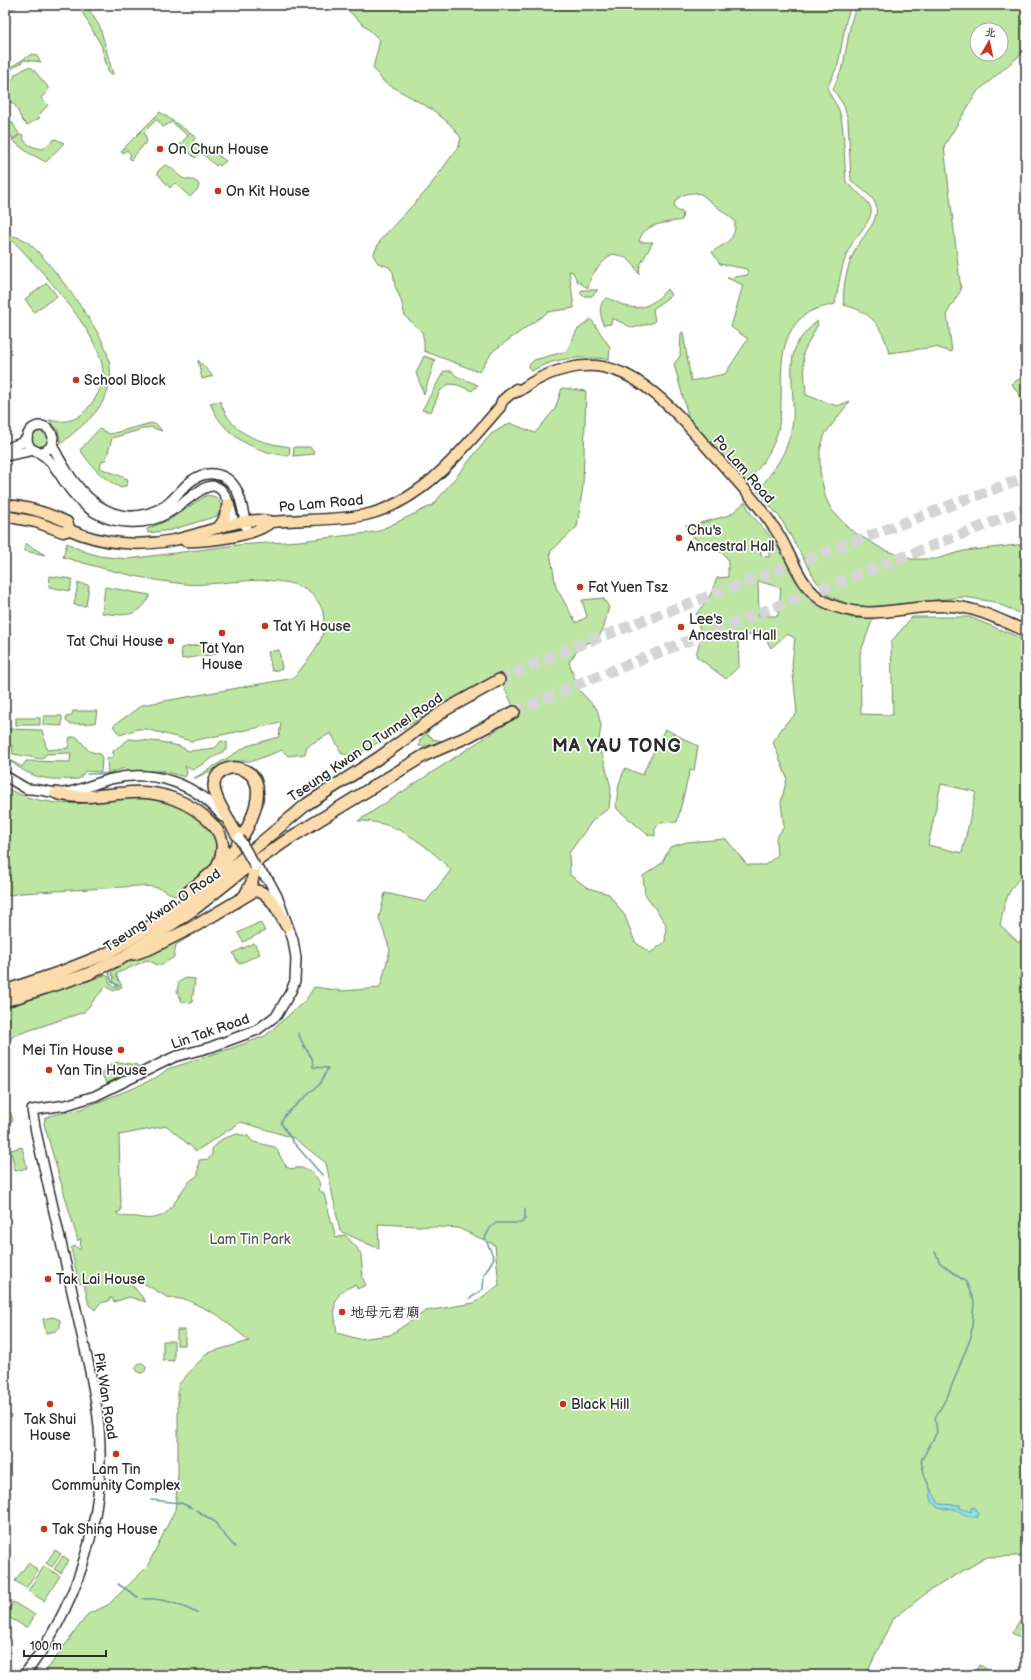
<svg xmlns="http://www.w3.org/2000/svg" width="1031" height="1680" viewBox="0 0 1031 1680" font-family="'Balsamiq Sans','LXGW WenKai TC',sans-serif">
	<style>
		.green { fill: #bde6a2; stroke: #748866; fill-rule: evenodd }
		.water { fill: #8fe0eb; stroke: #67989e }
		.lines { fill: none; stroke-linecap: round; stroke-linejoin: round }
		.stream { stroke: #67989e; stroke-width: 1.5 }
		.highway-tunnel { stroke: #d5d5d5; stroke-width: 11; stroke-dasharray: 11 5.5; stroke-linecap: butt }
		.secondary-casing { stroke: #2b2b2b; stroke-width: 12 }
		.primary-casing { stroke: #2b2b2b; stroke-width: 13 }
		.highway-casing { stroke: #2b2b2b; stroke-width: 14 }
		.secondary { stroke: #fff; stroke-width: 9 }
		.primary { stroke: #fcdcac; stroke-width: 10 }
		.highway { stroke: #fcdcac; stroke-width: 11 }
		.secondary-bridge-casing { stroke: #2b2b2b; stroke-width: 12; stroke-linecap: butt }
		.secondary-bridge { stroke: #fff; stroke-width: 9 }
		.poi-dot { fill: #c8321e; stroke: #fff; stroke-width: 1.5 }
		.labels { text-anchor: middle; stroke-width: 3.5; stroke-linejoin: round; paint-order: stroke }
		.poi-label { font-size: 14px; fill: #2b2b2b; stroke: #fff; text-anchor: start }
		.street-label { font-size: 14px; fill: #2b2b2b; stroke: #fff }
		.park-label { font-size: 14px; fill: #505a49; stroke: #fff }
		.district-label { font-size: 18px; font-weight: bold; letter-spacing: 1px; fill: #2b2b2b; stroke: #fff }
	</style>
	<rect width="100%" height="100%" fill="#fff"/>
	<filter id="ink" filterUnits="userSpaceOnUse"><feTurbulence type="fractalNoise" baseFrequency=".025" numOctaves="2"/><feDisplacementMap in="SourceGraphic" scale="8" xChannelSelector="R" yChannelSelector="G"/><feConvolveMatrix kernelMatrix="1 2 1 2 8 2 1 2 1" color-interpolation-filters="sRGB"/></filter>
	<g filter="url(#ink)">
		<!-- green -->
		<g class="green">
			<path d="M5 5H21L5 13Z"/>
			<path d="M78 5H86L100 27 113 74H109L101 45Z"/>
			<path d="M342 5H851L846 21 838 65 827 88C830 96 836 103 839 110 845 127 844 163 846 182 853 190 869 199 871 209 873 220 855 237 850 247 841 264 839 285 835 304 827 306 817 308 809 312 770 337 786 387 779 425 775 449 761 466 746 483L690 423 674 364 680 356 681 333 683 332 691 381 725 374 748 339 731 327 743 285 727 278 748 275 747 269 720 264 712 252C727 242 736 240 735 221L701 194C691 191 675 195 674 206L677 211 683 212 682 220C667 223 642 223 639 242H653L640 265 639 274C632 261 627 256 612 254 602 263 590 273 588 288L577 281 573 272 569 271 574 308 548 312 493 351 479 372 424 351V341L422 332 405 316 401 300 395 286 393 272 389 267 378 263 373 255 381 239 427 190 459 146 461 138 451 125 433 110 384 82 373 68 380 40Z"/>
			<path d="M857 5H1026V50L977 92 944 146 961 290 947 313 952 352 935 347 889 353C882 326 872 312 844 305 842 286 847 267 855 250 862 236 884 218 874 201 869 193 858 187 851 180L848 120 844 106 833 89 843 66 851 22ZM977 30H1001V54H977Z"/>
			<path d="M32 54 36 55 41 62 25 60 10 70 9 68Z"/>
			<path d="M28 67 32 68 48 87V91L41 98 48 105 38 116 40 118 27 125 22 120 15 105 10 102 5 95V85L15 77 14 75Z"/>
			<path d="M160 112 196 137 193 140 203 150 200 146 203 144 226 161 220 166 218 164 216 166 205 156 200 153 195 158 186 149 187 146H183L180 144 188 136 172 122 163 127 158 120H156L144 132 147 141 131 160 129 157 131 155 127 150 122 153 121 151Z"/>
			<path d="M12 122 19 134 13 139 5 127Z"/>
			<path d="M22 134C24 145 32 147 43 149L55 139 64 143 46 162 27 152 12 140Z"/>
			<path d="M165 165C172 166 175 173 181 177 187 181 194 178 199 184L198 189 190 197 175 183 170 188 157 173 159 170Z"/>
			<path d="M6 234C12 236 21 237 26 241 45 254 95 323 104 345 110 359 113 376 108 390 100 415 79 427 61 444L58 430 49 420C67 424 80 420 91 404 98 395 103 385 103 374 104 335 33 261 6 234Z"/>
			<path d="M47 283 57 296 34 312 25 299Z"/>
			<path d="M667 289 671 295 653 309 655 322 633 328 612 318 611 324 603 325C601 314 597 306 606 298 613 299 617 303 623 305 642 313 656 302 667 289Z"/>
			<path d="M582 290H598L592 296H583L580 293Z"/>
			<path d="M591 319 610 347 609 359C580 357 558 356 532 371L530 370 529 365 534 360 567 351 577 330Z"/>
			<path d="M817 321 818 324 803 353 806 395 837 406 850 401 825 434 820 450V471L825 496 831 509 849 529 884 550 911 559H936L964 551 1026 544V616L994 602 964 597 873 607 853 606 829 596 816 581 781 519 758 491C774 469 787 455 792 427 797 402 785 364 798 342 803 334 810 328 817 321Z"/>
			<path d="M424 356 435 360 424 394 416 373Z"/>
			<path d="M198 360 213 376 202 379Z"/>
			<path d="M444 371H452L456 376 478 385 472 391 458 385 449 384 440 391 431 412 422 410Z"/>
			<path d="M1023 376 1026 380 1025 404 1012 384Z"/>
			<path d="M562 388 586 391 583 486 577 527 550 552 556 587 576 623 587 617 582 600 603 598 609 607 604 627 597 641 582 644 569 662 578 689 597 709 601 725 598 748 603 757 611 788 609 808 593 820 569 853 570 875 588 888 609 894 625 916 635 942 650 953 665 942 666 924 645 894 643 876 662 863 670 847 687 842 726 839 747 865H765L777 856 776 838 784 827 781 802 787 778 773 742 785 724 797 713 792 664 795 638 787 634 771 648 761 630 738 640 739 666 726 679 696 656 701 635 696 614 709 598 717 578 728 577V560L724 554 691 536 694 530 685 525 689 526 730 515 745 502 751 514 769 535 815 603 852 618H873L860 654 861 714 893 715 891 642 912 617H969L1026 640V873C1007 888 1005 902 1000 925L1019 943 1026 932V1559L1019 1556 987 1557 929 1591 892 1620 866 1675H43L88 1614 108 1605 147 1567 175 1510 178 1476V1385L207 1353 249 1341 218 1315 187 1300 167 1297 138 1280 135 1275 133 1281 129 1285 134 1287 146 1302 129 1297 114 1302 111 1297 109 1301 100 1303 95 1310 89 1305 84 1284 79 1283 71 1248 75 1246 80 1250 81 1238 78 1241 44 1124 45 1118 52 1115 78 1110 136 1087 157 1077 168 1069 235 1047 265 1036 306 1000 314 987 342 991 380 988 390 950 379 918 385 893 426 902 451 870C426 844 395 820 358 821L518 716 498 675 356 755 342 754 331 733 307 746 305 754 288 756 282 750 253 761H232L193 779 247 746 279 737 281 723 191 741 146 729H138L120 735 113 726 142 705 294 678C303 666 313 654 320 641 324 634 325 616 322 609 302 562 224 588 185 584 144 580 103 569 63 557L67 543 83 551 99 556 128 559 237 545 300 541 376 532 433 505 491 434 510 423 535 433 555 409ZM761 547H769V557L761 556ZM758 581 781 588 778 616H759ZM941 784 976 792 962 853 928 845ZM241 1122 294 1138 326 1163 340 1231 379 1249 378 1224 458 1228 495 1245 499 1285 474 1303 426 1311 390 1335 359 1339 337 1333C334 1311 329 1292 356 1285L357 1289 366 1285 363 1279 361 1255 357 1248 345 1235 336 1238 324 1194 319 1190C323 1179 310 1170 301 1168 296 1167 290 1171 286 1166 281 1160 279 1152 275 1147L253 1142 248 1136 237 1134 222 1139 212 1149V1154L209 1159 199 1160 198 1175C195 1178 190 1180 188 1183 171 1204 170 1224 137 1217 130 1216 123 1218 116 1213L121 1211 119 1135 167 1126 196 1151Z"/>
			<path d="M220 401C232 435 257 442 290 447L289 456C254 452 224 437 210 403Z"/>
			<path d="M151 423 157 425 162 431 150 427 112 438 106 460 102 461 100 468 128 479 127 485 121 488C100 477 94 469 80 450L99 429 110 434Z"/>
			<circle cx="40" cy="439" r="10"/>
			<path d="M294 447H310L315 454 293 456Z"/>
			<path d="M205 496C215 494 221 499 221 509L217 516 171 530 148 533 147 529 171 519Z"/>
			<path d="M25 543 45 555 25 551Z"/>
			<path d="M50 576 72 579 70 591 49 587Z"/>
			<path d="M78 583 89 585 86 606 74 605Z"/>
			<path d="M105 587 150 595C140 618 124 616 102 613Z"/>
			<path d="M214 642 216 654 182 659 181 648Z"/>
			<path d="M279 650 282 669 272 671 268 652Z"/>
			<path d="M73 711H97L95 723 70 724 66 721V717L71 716Z"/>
			<path d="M44 716H62V726L43 725Z"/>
			<rect x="16" y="718" width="24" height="7"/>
			<path d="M5 723 8 729 42 730 47 750 68 748 70 737H77L89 751 100 754 102 758 101 772 85 771 79 779C46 780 33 780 6 758L22 767 26 761 70 762 71 753 46 754 42 759 13 754 12 745 5 743Z"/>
			<path d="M665 729 698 746 694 771 690 770 677 822 660 823 655 829V836L647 834 617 809 616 804 619 784 625 768 642 775Z"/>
			<path d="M429 730 427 735 432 737V739L443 741 426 746H419L420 740Z"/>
			<path d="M129 739 161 742 179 746 189 751 215 748 221 741 227 742V749L193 770 185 766 187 773 185 777 170 773 143 770 134 771 125 768 108 773 107 759 113 757V751Z"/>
			<path d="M5 787C31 803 68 806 97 802 114 800 131 796 148 798 174 801 231 827 214 860 206 876 189 885 175 896 162 888 154 886 139 886L22 893 5 896Z"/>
			<path d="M260 922 265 931 243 942 238 933Z"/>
			<path d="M189 934 192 935 176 945 174 957 160 966 147 960 116 974 122 987 113 991 106 986 84 1012 13 1036 8 1044 5 1045V1008L105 975 109 977V981L113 987H117L113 981 114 978 111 972 122 965Z"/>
			<path d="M254 943 260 954 239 964 233 953Z"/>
			<path d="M186 978 195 979 192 1003 182 1002 177 991 179 982Z"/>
			<path d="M118 1062 137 1065 138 1068 107 1083 101 1074 109 1065Z"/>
			<path d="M5 1110 11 1113 13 1121 5 1123Z"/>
			<path d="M22 1147 27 1168 15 1171 11 1150Z"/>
			<path d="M53 1317 60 1320V1327L56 1331 46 1333 43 1319Z"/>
			<rect x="177" y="1330" width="8" height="15"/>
			<path d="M163 1341H174V1361L163 1360Z"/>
			<circle cx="141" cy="1368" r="5"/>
			<path d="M55 1550 61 1554 52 1567 46 1563Z"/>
			<path d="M63 1556 69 1560 61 1573 54 1569Z"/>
			<path d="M28 1563 38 1570 26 1588 15 1581Z"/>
			<path d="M44 1566 60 1576 44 1601 28 1591Z"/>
			<path d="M13 1602 35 1615 27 1628 5 1615Z"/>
			<path d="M1020 1620 1026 1623V1641L1012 1633Z"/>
			<path d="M980 1665 996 1675H974Z"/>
		</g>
		<!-- water -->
		<path class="water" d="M930 1488 939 1504 960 1505V1508L971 1512V1508L974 1507 978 1513V1517C963 1517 965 1513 954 1509 951 1508 947 1509 944 1509 932 1508 930 1498 930 1488Z"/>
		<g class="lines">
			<!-- stream -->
			<g class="stream">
				<path d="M145 772 165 771"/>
				<path d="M87 774 123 773"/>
				<path d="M109 972 112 982 119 986"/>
				<path d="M298 1033 304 1046 312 1058 313 1067 328 1068 320 1084 285 1115 281 1123 293 1142 323 1176"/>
				<path d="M469 1299 483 1289 484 1275 494 1258 485 1238 490 1228 496 1223H521L525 1219V1209"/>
				<path d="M930 1488 925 1477 921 1461 937 1432 935 1418 948 1395 971 1337 974 1302 966 1282 940 1263 935 1252"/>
				<path d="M151 1500 181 1503 192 1508"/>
				<path d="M196 1510 215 1522 219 1529 235 1547"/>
				<path d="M118 1584 138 1597"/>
				<path d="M143 1599C162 1597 180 1605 197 1613"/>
			</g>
			<!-- highway-tunnel -->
			<g class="highway-tunnel">
				<path d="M499 680 579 645 1026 477"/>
				<path d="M514 712 583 682 1026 509"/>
			</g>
			<defs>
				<g id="secondary">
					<circle cx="40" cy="439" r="13"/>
					<path d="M52 443C55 453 61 461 66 470 89 506 122 531 165 506 175 499 182 488 191 481 198 476 206 473 214 474 243 478 242 511 247 533"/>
					<path d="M5 449 21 443 27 438"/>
					<path d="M38 452C51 459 56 469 64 481 79 504 100 521 128 522 141 523 155 520 166 514 201 494 221 458 234 524"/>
					<path d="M5 456 34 450"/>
					<path d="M5 776 27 789C39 788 51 794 64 793 80 791 95 783 111 779 153 769 196 783 223 817"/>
					<path d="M24 1675C74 1612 102 1528 100 1449 100 1419 94 1390 88 1362L36 1132 32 1110 66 1105 95 1096 174 1057 211 1047 257 1030 277 1015 291 991 295 981 296 958 293 940 277 896 269 881 255 866"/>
				</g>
				<g id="primary">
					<path d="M510 393C520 393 525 386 533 382 553 370 580 363 603 367 619 370 634 378 646 387 671 405 692 430 712 453 735 478 758 503 777 532 791 553 800 589 825 602 868 624 905 604 950 606 977 607 1002 621 1026 631"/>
					<path d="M5 505C27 506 47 513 67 522L70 530"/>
					<path d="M5 516 36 522 63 532 70 530C102 544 139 547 174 540 196 536 253 513 271 522 302 519 335 521 365 515 423 502 462 450 500 407L502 401 516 389"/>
					<path d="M218 528 223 521 229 504"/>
					<path d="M185 541C206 542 257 536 271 522"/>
				</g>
				<g id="highway">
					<path d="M56 793C80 800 101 795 125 793 158 789 191 801 213 825 224 837 225 850 218 864"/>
					<path d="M188 892C205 879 222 865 235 848 248 830 275 779 241 769 229 765 214 772 214 786 214 800 232 825 239 838"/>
					<path d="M245 895 252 882 255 866"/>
					<path d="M134 954 151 948 197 925 254 891C269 889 280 914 286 925"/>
					<path d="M5 991 58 973 106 954 128 941 194 897 225 873 307 804 380 757 445 710 499 680"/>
					<path d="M5 1001 88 974 122 958 193 910 242 871 290 838 425 755 467 737 514 712"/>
				</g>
			</defs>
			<!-- secondary casing -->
			<use href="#secondary" class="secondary-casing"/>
			<!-- primary casing -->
			<use href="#primary" class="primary-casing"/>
			<!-- highway casing -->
			<use href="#highway" class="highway-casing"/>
			<!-- secondary -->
			<use href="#secondary" class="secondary"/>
			<!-- primary -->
			<use href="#primary" class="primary"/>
			<!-- highway -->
			<use href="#highway" class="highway"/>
			<defs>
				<path id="secondary-bridge" d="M239 838 255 866"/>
			</defs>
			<!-- secondary-bridge casing -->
			<use href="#secondary-bridge" class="secondary-bridge-casing"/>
			<!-- secondary-bridge -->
			<use href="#secondary-bridge" class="secondary-bridge"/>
		</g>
	</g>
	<!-- markers -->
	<g class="poi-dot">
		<circle cx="160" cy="149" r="4"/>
		<circle cx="218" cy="191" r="4"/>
		<circle cx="76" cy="380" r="4"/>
		<circle cx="679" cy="538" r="4"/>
		<circle cx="580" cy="587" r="4"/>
		<circle cx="265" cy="626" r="4"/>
		<circle cx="681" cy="627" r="4"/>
		<circle cx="222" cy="633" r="4"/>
		<circle cx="171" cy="641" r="4"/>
		<circle cx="121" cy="1050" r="4"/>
		<circle cx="49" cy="1070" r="4"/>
		<circle cx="48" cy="1279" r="4"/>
		<circle cx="342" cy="1312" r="4"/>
		<circle cx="50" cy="1404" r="4"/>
		<circle cx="563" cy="1404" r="4"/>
		<circle cx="116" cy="1454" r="4"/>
		<circle cx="44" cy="1529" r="4"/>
	</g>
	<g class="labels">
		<!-- poi labels -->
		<g class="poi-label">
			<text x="168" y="154">On Chun House</text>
			<text x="226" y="196">On Kit House</text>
			<text x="84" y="385">School Block</text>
			<text x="687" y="535">Chu's<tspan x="687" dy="16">Ancestral Hall</tspan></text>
			<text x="588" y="592">Fat Yuen Tsz</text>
			<text x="689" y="624">Lee's<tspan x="689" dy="16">Ancestral Hall</tspan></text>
			<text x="273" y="631">Tat Yi House</text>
			<text x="163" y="646" text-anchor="end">Tat Chui House</text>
			<text x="222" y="653" text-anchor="middle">Tat Yan<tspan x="222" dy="16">House</tspan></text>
			<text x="113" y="1055" text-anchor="end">Mei Tin House</text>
			<text x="57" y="1075">Yan Tin House</text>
			<text x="56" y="1284">Tak Lai House</text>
			<text x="350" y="1317">地母元君廟</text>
			<text x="571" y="1409">Black Hill</text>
			<text x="50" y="1424" text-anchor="middle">Tak Shui<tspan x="50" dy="16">House</tspan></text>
			<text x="116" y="1474" text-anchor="middle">Lam Tin<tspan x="116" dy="16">Community Complex</tspan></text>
			<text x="52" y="1534">Tak Shing House</text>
		</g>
		<!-- street labels -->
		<g class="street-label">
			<text transform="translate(744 469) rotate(49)" y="5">Po Lam Road</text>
			<text transform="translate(321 503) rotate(-5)" y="5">Po Lam Road</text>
			<text transform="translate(365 747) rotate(-34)" y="5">Tseung Kwan O Tunnel Road</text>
			<text transform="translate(162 910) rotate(-34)" y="5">Tseung Kwan O Road</text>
			<text transform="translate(210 1031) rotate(-19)" y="5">Lin Tak Road</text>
			<text transform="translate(106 1396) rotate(81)" y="5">Pik Wan Road</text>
		</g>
		<!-- park labels -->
		<g class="park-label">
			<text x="250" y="1244">Lam Tin Park</text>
		</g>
		<!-- district labels -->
		<g class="district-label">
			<text x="617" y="752">MA YAU TONG</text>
		</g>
	</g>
	<!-- margin -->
	<rect width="1031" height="1680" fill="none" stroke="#fff" stroke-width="20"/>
	<rect x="10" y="10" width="1011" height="1660" fill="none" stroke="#2b2b2b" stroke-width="1.5" filter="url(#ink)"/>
	<!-- north arrow -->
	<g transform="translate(989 42) rotate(9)"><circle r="19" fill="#ffffff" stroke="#aaaaaa"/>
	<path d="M0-3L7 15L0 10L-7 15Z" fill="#c8321e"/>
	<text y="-6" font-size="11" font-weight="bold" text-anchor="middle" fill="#2b2b2b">北</text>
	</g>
	<!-- scale -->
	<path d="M24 1650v6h82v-6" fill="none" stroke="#2b2b2b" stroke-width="2"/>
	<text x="30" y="1650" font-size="12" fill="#2b2b2b" stroke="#ffffff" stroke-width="3" paint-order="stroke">100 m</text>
</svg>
